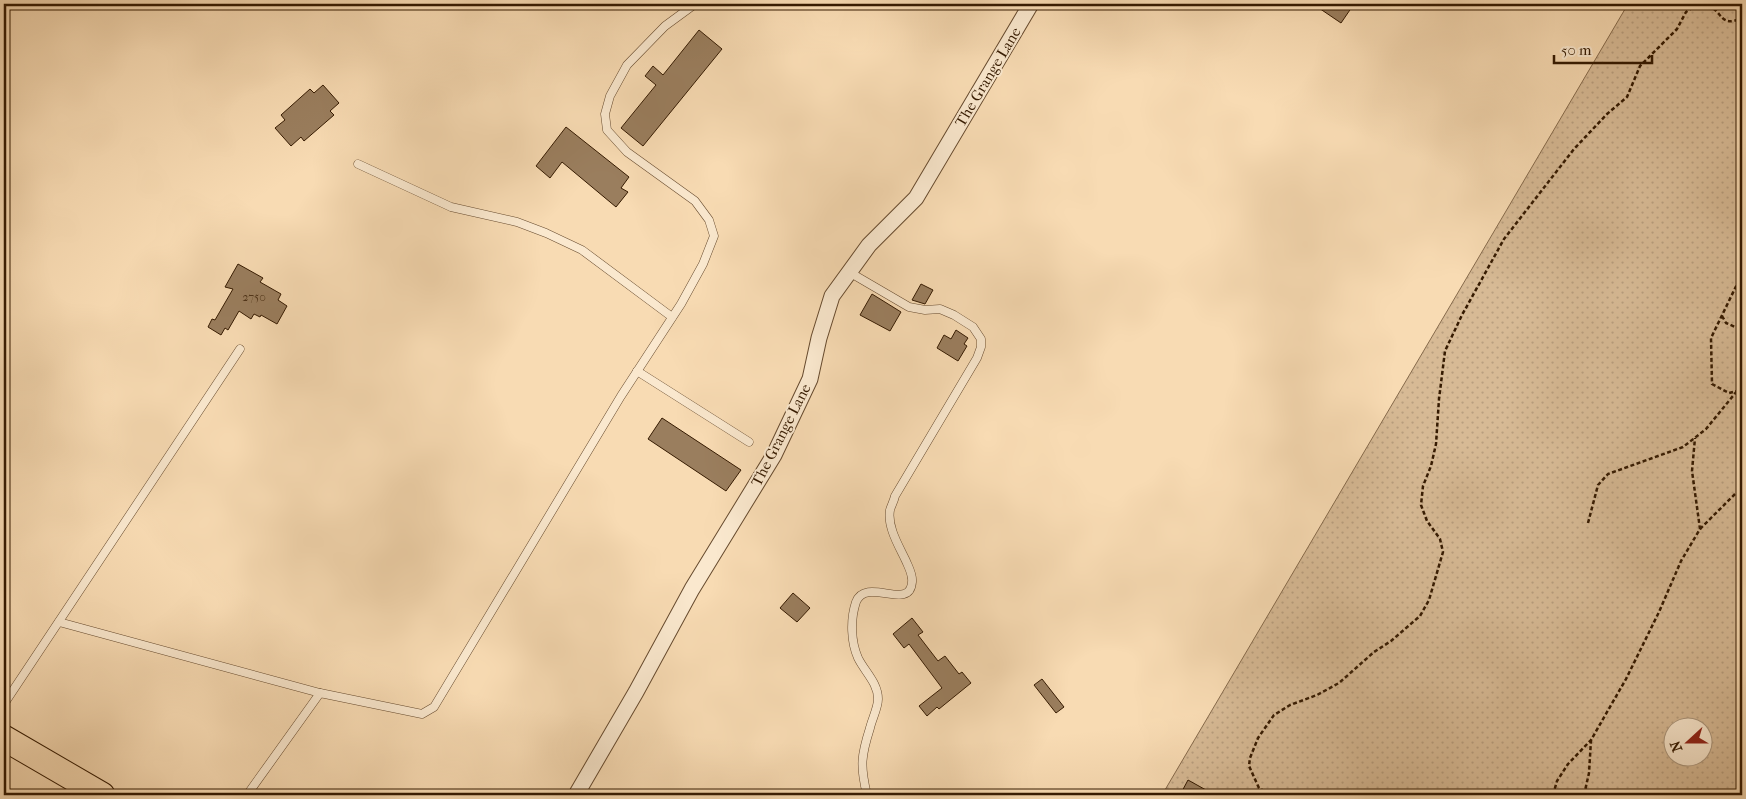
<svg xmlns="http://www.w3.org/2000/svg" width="1746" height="799" viewBox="0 0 1746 799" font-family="'IM FELL French Canon',serif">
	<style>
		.grass { fill: url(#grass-dots); stroke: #866a4b; fill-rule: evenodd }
		.building { fill: #9a7e5e; stroke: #351a01 }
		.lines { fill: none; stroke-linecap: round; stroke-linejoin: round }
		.service-casing { stroke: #664a2e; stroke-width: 9 }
		.minor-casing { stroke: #664a2e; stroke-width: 17 }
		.trunk-casing { stroke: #351a01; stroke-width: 27 }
		.path { stroke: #351a01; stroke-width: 2.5; stroke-dasharray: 4 2.5; stroke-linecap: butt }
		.service { stroke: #fae8ce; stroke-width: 8 }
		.minor { stroke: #fae8ce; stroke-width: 15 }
		.trunk { stroke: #f8dbb3; stroke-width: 25 }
		.labels { text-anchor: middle; stroke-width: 4; stroke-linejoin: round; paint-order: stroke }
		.number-label { font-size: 12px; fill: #4e3318 }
		.street-label { font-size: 15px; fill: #351a01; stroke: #fae8ce }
	</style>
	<defs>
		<pattern id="grass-dots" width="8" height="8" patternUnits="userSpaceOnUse" patternTransform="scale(1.25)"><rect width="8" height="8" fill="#d7ba95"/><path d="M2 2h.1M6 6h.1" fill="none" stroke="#b99f7f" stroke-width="1.8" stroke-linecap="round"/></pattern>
	</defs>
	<rect width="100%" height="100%" fill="#f8dbb3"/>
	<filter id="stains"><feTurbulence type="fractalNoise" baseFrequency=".004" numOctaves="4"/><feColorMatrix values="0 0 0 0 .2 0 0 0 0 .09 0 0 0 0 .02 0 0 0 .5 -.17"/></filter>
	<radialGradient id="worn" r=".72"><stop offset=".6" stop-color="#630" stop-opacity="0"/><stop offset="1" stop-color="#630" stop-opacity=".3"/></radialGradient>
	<!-- grass -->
	<path class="grass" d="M1628 4H1742V795H1162ZM1674 726H1704V756H1674Z"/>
	<!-- building -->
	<g class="building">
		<path d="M1313 4H1354L1341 23Z"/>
		<path d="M699 30 722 49 643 146 621 128 656 85 645 76 653 66 663 75Z"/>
		<path d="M323 85 339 103 330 111 334 115 304 141 301 137 291 146 275 128 285 120 281 115 310 89 314 93Z"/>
		<path d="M566 127 629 177 621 188 628 192 616 207 562 162 550 178 536 166Z"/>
		<path d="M238 264 263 278 260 282 281 294 278 300 287 306 277 324 261 315 260 317 254 314 251 319 239 311 228 330 225 328 221 335 208 327 212 319 215 320 233 289 225 287Z"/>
		<path d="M921 284 933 290 925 304 912 300Z"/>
		<path d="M872 294 901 312 890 331 860 315Z"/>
		<path d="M956 330 968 338 964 344 967 346 958 361 937 348 944 335 951 339Z"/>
		<path d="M662 418 741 470 726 491 648 439Z"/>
		<path d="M793 593 810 608 797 622 780 608Z"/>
		<path d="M912 618 923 632 918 635 938 661 945 656 959 674 962 672 971 683 939 709 937 707 927 716 919 706 942 688 909 644 904 648 893 634Z"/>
		<path d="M1042 679 1064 707 1056 713 1034 685Z"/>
		<path d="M1188 780 1215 795H1180Z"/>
	</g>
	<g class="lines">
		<defs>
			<g id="service">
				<path d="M358 164 451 207 517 222 546 233 582 250 672 317"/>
				<path d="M849 272 909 307 925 310 940 309 954 315 973 327 981 339V347L977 358 895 496C894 501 891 506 890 510 887 527 899 546 906 561 909 568 913 575 912 582 910 612 866 576 856 602 850 620 851 642 858 658 865 672 878 683 878 699 878 708 872 719 870 728 861 756 860 766 867 795"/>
				<path d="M637 371 749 442"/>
				<path d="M59 622 320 693"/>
				<path d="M4 704 240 349"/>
				<path d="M247 795 320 693 422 714 434 707 621 396 681 304 703 264 714 236 709 220 695 201 627 152 607 130 605 114 610 96 627 65 665 26 695 4"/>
			</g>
			<path id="minor" d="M576 795 636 692 692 589 774 455 810 379 819 338 832 296 869 245 916 198 1031 4"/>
			<path id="trunk" d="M4 738 102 795"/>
		</defs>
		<!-- service casing -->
		<use href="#service" class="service-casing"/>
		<!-- minor casing -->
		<use href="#minor" class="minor-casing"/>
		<!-- trunk casing -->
		<use href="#trunk" class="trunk-casing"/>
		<!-- path -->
		<g class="path">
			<path d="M1742 274 1711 338 1712 384 1729 393 1737 391 1742 385"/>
			<path d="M1722 316 1726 323 1742 330"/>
			<path d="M1588 523 1598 485 1608 474 1683 447 1706 429 1737 391"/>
			<path d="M1700 529 1742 487"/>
			<path d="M1270 795 1259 788 1249 766 1250 758 1258 738 1274 715 1290 705 1317 695 1339 683 1374 652 1391 641 1420 616 1429 600 1443 552 1440 539 1427 521 1421 505 1423 486 1431 466 1436 444 1439 399 1445 351 1462 315 1504 239 1574 149 1607 114 1627 97 1640 66 1677 29 1686 12 1696 5C1699 5 1706 5 1709 6 1723 12 1720 28 1742 18"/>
			<path d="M1553 795 1557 781 1568 764 1591 740 1626 679 1659 612 1681 561 1700 529 1692 471 1695 438"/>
			<path d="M1584 795 1589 773 1591 740"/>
		</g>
		<!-- service -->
		<use href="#service" class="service"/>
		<!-- minor -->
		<use href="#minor" class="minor"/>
		<!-- trunk -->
		<use href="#trunk" class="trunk"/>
	</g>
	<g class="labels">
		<!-- number labels -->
		<g class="number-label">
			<text x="254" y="301">2750</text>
		</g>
		<!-- street labels -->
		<g class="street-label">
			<text transform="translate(988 77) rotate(-59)" y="5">The Grange Lane</text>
			<text transform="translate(781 435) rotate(-63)" y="5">The Grange Lane</text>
		</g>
	</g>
	<!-- margin -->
	<rect width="1746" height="799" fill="none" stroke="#f8dbb3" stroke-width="20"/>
	<rect x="5" y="5" width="1736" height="789" fill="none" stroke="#351a01" stroke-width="2.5"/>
	<rect x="10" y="10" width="1726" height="779" fill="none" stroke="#351a01"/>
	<!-- north arrow -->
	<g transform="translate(1688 742) rotate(249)"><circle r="24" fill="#fae8ce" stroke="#ab967c"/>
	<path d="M0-4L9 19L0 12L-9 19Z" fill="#8f2418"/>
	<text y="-8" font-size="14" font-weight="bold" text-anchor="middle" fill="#351a01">N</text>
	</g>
	<!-- scale -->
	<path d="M1554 55v8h98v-8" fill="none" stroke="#351a01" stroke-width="2.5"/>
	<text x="1561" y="55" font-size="15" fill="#351a01" stroke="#fae8ce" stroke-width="4" paint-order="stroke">50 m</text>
	<rect width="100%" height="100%" filter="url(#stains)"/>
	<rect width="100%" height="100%" fill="url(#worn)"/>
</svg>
